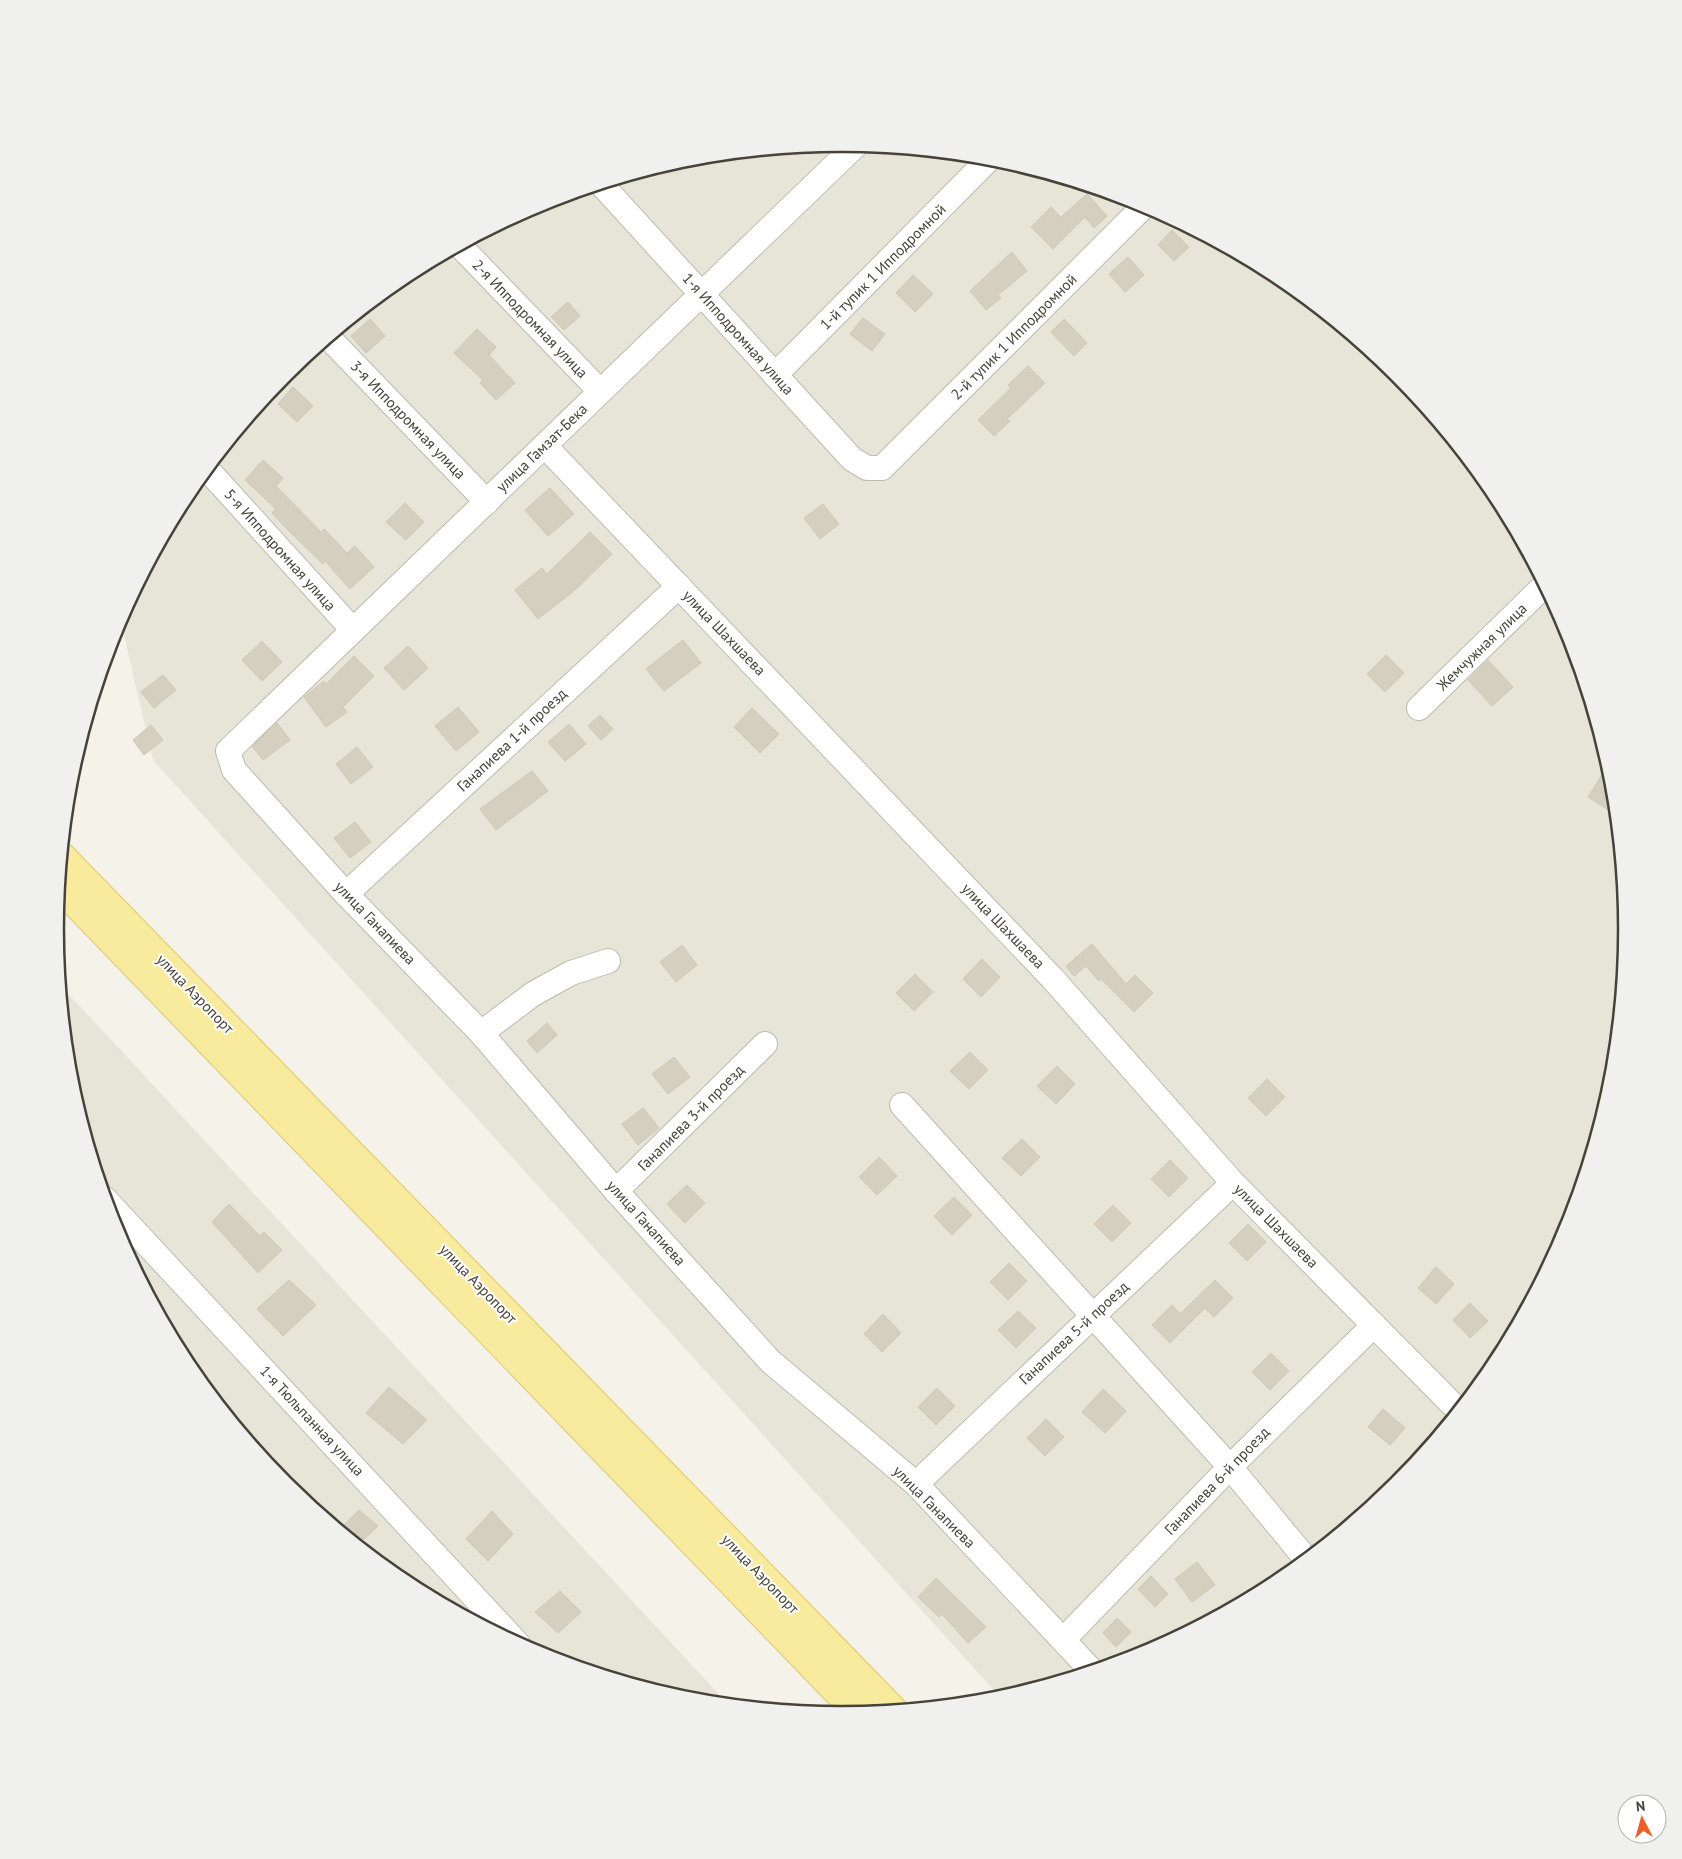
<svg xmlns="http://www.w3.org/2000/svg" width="1682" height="1859" viewBox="0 0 1682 1859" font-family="'PT Sans',sans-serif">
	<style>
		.residential { fill: #e7e4d8 }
		.building { fill: #d5cfbf; stroke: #cfc8b3 }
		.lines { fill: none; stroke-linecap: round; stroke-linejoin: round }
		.minor-casing { stroke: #bfbbac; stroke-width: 26 }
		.major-casing { stroke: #ddca6d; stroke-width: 30 }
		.minor { stroke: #fff; stroke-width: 24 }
		.major { stroke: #f9eb9d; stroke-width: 28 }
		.labels { text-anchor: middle; stroke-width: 4; stroke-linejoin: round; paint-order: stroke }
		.street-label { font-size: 15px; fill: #474338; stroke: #fff }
		.rim { fill: none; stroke: #474338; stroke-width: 2.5 }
	</style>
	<rect width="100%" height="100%" fill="#f4f2e9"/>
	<!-- residential -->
	<g class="residential">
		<path d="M841 144 995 159 1142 203 1278 276 1397 374 1495 493 1567 629 1612 776 1627 930 1612 1083 1567 1231 1494 1366 1397 1485 1277 1583 1142 1656 1001 1698 153 760 120 618 188 493 285 374 405 276 540 203 688 159Z"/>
		<path d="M61 986 728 1704 687 1700 540 1656 404 1583 285 1485 187 1366 115 1230 70 1083Z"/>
	</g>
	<!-- building -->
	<g class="building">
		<path d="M1087 194 1107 216 1094 228 1085 217 1053 249 1031 227 1051 207 1061 217Z"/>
		<path d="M1172 230 1189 247 1174 261 1158 245Z"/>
		<path d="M1012 252 1027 271 998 295 1001 298 986 310 970 291Z"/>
		<path d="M1128 257 1144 275 1125 292 1109 274Z"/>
		<path d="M913 275 933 294 915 312 896 293Z"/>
		<path d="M568 302 580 316 564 330 551 317Z"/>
		<path d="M863 318 885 334 872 351 850 334Z"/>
		<path d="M370 319 385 336 366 353 351 336Z"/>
		<path d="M1064 319 1087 343 1074 356 1051 332Z"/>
		<path d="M477 329 496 347 489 355 515 383 496 400 480 383 483 380 454 353Z"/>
		<path d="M1028 366 1045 383 1007 419 1010 421 994 436 978 420 1011 388 1008 385Z"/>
		<path d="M293 387 313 406 297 422 278 404Z"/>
		<path d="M263 460 283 478 276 486 321 532 324 529 347 553 355 546 374 567 350 589 325 561 323 564 288 530 272 513 276 509 245 480Z"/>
		<path d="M550 488 574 514 548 536 525 510Z"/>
		<path d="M405 503 424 522 406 540 386 522Z"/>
		<path d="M823 504 839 524 820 539 804 518Z"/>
		<path d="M590 532 612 554 575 590 538 619 515 590 542 568 547 574Z"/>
		<path d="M683 640 701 663 664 691 646 669Z"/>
		<path d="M262 641 282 662 262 681 242 660Z"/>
		<path d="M408 646 428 668 404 690 384 668Z"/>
		<path d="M1386 655 1404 673 1385 692 1367 674Z"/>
		<path d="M354 656 374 676 343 707 347 712 326 727 304 697 324 681 326 684Z"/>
		<path d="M1488 660 1513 687 1492 706 1468 680Z"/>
		<path d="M163 675 176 690 154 708 141 692Z"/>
		<path d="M458 707 479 732 456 751 435 726Z"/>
		<path d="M752 708 779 734 760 753 734 727Z"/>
		<path d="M600 715 613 729 601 740 588 726Z"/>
		<path d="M277 723 290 740 263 760 252 746Z"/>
		<path d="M569 724 586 744 565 761 548 742Z"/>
		<path d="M151 725 163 740 144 755 133 740Z"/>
		<path d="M357 747 373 767 351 784 336 764Z"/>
		<path d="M1608 765 1614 798 1607 809 1588 797Z"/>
		<path d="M532 771 548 791 496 830 480 809Z"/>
		<path d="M355 822 371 842 350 858 334 838Z"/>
		<path d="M1092 944 1126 984 1135 975 1153 993 1134 1012 1101 979 1099 981 1086 966 1074 976 1066 966Z"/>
		<path d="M682 945 697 965 676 982 660 962Z"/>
		<path d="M982 959 1000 977 981 997 963 979Z"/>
		<path d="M915 974 933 992 914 1011 896 993Z"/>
		<path d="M547 1023 557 1035 537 1053 527 1041Z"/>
		<path d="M970 1052 988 1070 969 1089 950 1071Z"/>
		<path d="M674 1057 690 1077 668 1094 652 1074Z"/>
		<path d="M1057 1066 1075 1084 1056 1104 1037 1086Z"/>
		<path d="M1267 1079 1285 1097 1266 1116 1248 1098Z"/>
		<path d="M643 1108 659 1128 638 1145 622 1124Z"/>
		<path d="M1022 1139 1040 1157 1021 1176 1002 1158Z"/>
		<path d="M879 1157 897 1176 877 1195 859 1177Z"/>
		<path d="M1170 1160 1188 1178 1169 1197 1151 1179Z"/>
		<path d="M687 1185 705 1203 685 1223 667 1204Z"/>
		<path d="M954 1197 972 1215 952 1235 934 1216Z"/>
		<path d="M229 1204 260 1236 264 1232 282 1250 258 1273 212 1222Z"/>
		<path d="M1113 1205 1131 1223 1112 1242 1094 1224Z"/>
		<path d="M1248 1224 1266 1242 1247 1261 1229 1243Z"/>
		<path d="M1009 1263 1027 1281 1008 1300 990 1282Z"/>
		<path d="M1436 1267 1454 1284 1436 1304 1418 1288Z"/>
		<path d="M289 1280 316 1305 283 1336 257 1309Z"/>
		<path d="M1215 1280 1233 1298 1214 1317 1205 1308 1170 1343 1152 1325 1172 1305 1180 1314Z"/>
		<path d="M1470 1303 1488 1321 1470 1338 1453 1320Z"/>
		<path d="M1018 1311 1036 1328 1016 1348 998 1330Z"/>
		<path d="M883 1314 901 1333 882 1352 864 1334Z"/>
		<path d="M1271 1353 1289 1371 1270 1390 1252 1372Z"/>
		<path d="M389 1387 427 1420 403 1444 366 1413Z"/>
		<path d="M937 1388 955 1406 936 1425 918 1407Z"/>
		<path d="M1103 1389 1126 1411 1105 1433 1082 1412Z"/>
		<path d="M1383 1409 1405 1428 1390 1445 1368 1427Z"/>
		<path d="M1046 1419 1064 1437 1045 1456 1027 1438Z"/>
		<path d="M359 1510 378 1526 359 1544 343 1526Z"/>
		<path d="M492 1511 513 1534 488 1561 466 1539Z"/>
		<path d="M1197 1562 1215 1585 1192 1602 1175 1579Z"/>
		<path d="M1151 1576 1168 1594 1155 1607 1138 1589Z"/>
		<path d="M936 1578 986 1627 968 1643 942 1614 939 1617 918 1597Z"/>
		<path d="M560 1591 581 1612 558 1633 535 1612Z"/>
		<path d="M1117 1618 1131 1632 1116 1647 1103 1633Z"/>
	</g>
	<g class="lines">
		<defs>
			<g id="minor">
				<path d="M856 145 228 751 234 770 346 894 481 1033 616 1191 770 1361 916 1484 1092 1671"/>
				<path d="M602 185 852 459 867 468H882L1145 205"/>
				<path d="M460 246 600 391"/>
				<path d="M329 338 487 502"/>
				<path d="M775 375 990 158"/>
				<path d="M545 446 1053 979 1233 1183 1458 1410"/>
				<path d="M207 469 353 630"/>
				<path d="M1419 708 1544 586"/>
				<path d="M346 894 679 586"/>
				<path d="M481 1033 533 994 571 973 608 961"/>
				<path d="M902 1105 1230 1467 1306 1559"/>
				<path d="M616 1191 765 1044"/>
				<path d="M105 1199 518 1644"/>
				<path d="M916 1484 1233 1183"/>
				<path d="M1063 1640 1230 1467 1374 1325"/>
			</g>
			<g id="major">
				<path d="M62 857 893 1710"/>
				<path d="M59 886 859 1714"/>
			</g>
		</defs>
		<!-- minor casing -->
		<use href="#minor" class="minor-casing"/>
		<!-- major casing -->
		<use href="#major" class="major-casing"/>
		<!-- minor -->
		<use href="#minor" class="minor"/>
		<!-- major -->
		<use href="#major" class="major"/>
	</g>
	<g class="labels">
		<!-- street labels -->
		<g class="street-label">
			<text transform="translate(883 267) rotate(-45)" y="5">1-й тупик 1 Ипподромной</text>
			<text transform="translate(530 319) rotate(46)" y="5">2-я Ипподромная улица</text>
			<text transform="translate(738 334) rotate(48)" y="5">1-я Ипподромная улица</text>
			<text transform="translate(1014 337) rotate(-45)" y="5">2-й тупик 1 Ипподромной</text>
			<text transform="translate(408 420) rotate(46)" y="5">3-я Ипподромная улица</text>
			<text transform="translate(542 448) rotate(-44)" y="5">улица Гамзат-Бека</text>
			<text transform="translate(280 550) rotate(48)" y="5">5-я Ипподромная улица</text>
			<text transform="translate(724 633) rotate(46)" y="5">улица Шахшаева</text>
			<text transform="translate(1482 647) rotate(-44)" y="5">Жемчужная улица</text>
			<text transform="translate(512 740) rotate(-43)" y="5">Ганапиева 1-й проезд</text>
			<text transform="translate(375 923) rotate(46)" y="5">улица Ганапиева</text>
			<text transform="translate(1003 926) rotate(46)" y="5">улица Шахшаева</text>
			<text transform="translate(195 994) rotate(46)" y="5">улица Аэропорт</text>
			<text transform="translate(691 1118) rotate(-45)" y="5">Ганапиева 3-й проезд</text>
			<text transform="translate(646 1223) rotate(48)" y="5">улица Ганапиева</text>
			<text transform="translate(1276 1226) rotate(45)" y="5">улица Шахшаева</text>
			<text transform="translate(478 1284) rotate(46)" y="5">улица Аэропорт</text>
			<text transform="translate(1074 1333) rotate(-43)" y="5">Ганапиева 5-й проезд</text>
			<text transform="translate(312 1421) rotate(47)" y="5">1-я Тюльпанная улица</text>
			<text transform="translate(1217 1481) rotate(-46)" y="5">Ганапиева 6-й проезд</text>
			<text transform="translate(934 1507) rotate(45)" y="5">улица Ганапиева</text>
			<text transform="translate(760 1574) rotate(46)" y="5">улица Аэропорт</text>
		</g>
	</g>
	<!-- crop -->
	<path d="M0 0H1682V1859H0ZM64 929a777 777 0 1 1 1554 0a777 777 0 1 1-1554 0Z" fill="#f0f0ef" fill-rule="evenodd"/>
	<path class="rim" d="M64 929a777 777 0 1 1 1554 0a777 777 0 1 1-1554 0Z"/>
	<!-- north arrow -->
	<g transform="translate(1642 1819) rotate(354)"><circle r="24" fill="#ffffff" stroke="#b5b4af"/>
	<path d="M0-4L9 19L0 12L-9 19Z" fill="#ee5e26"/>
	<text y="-8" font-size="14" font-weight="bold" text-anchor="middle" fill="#474338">N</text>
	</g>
</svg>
